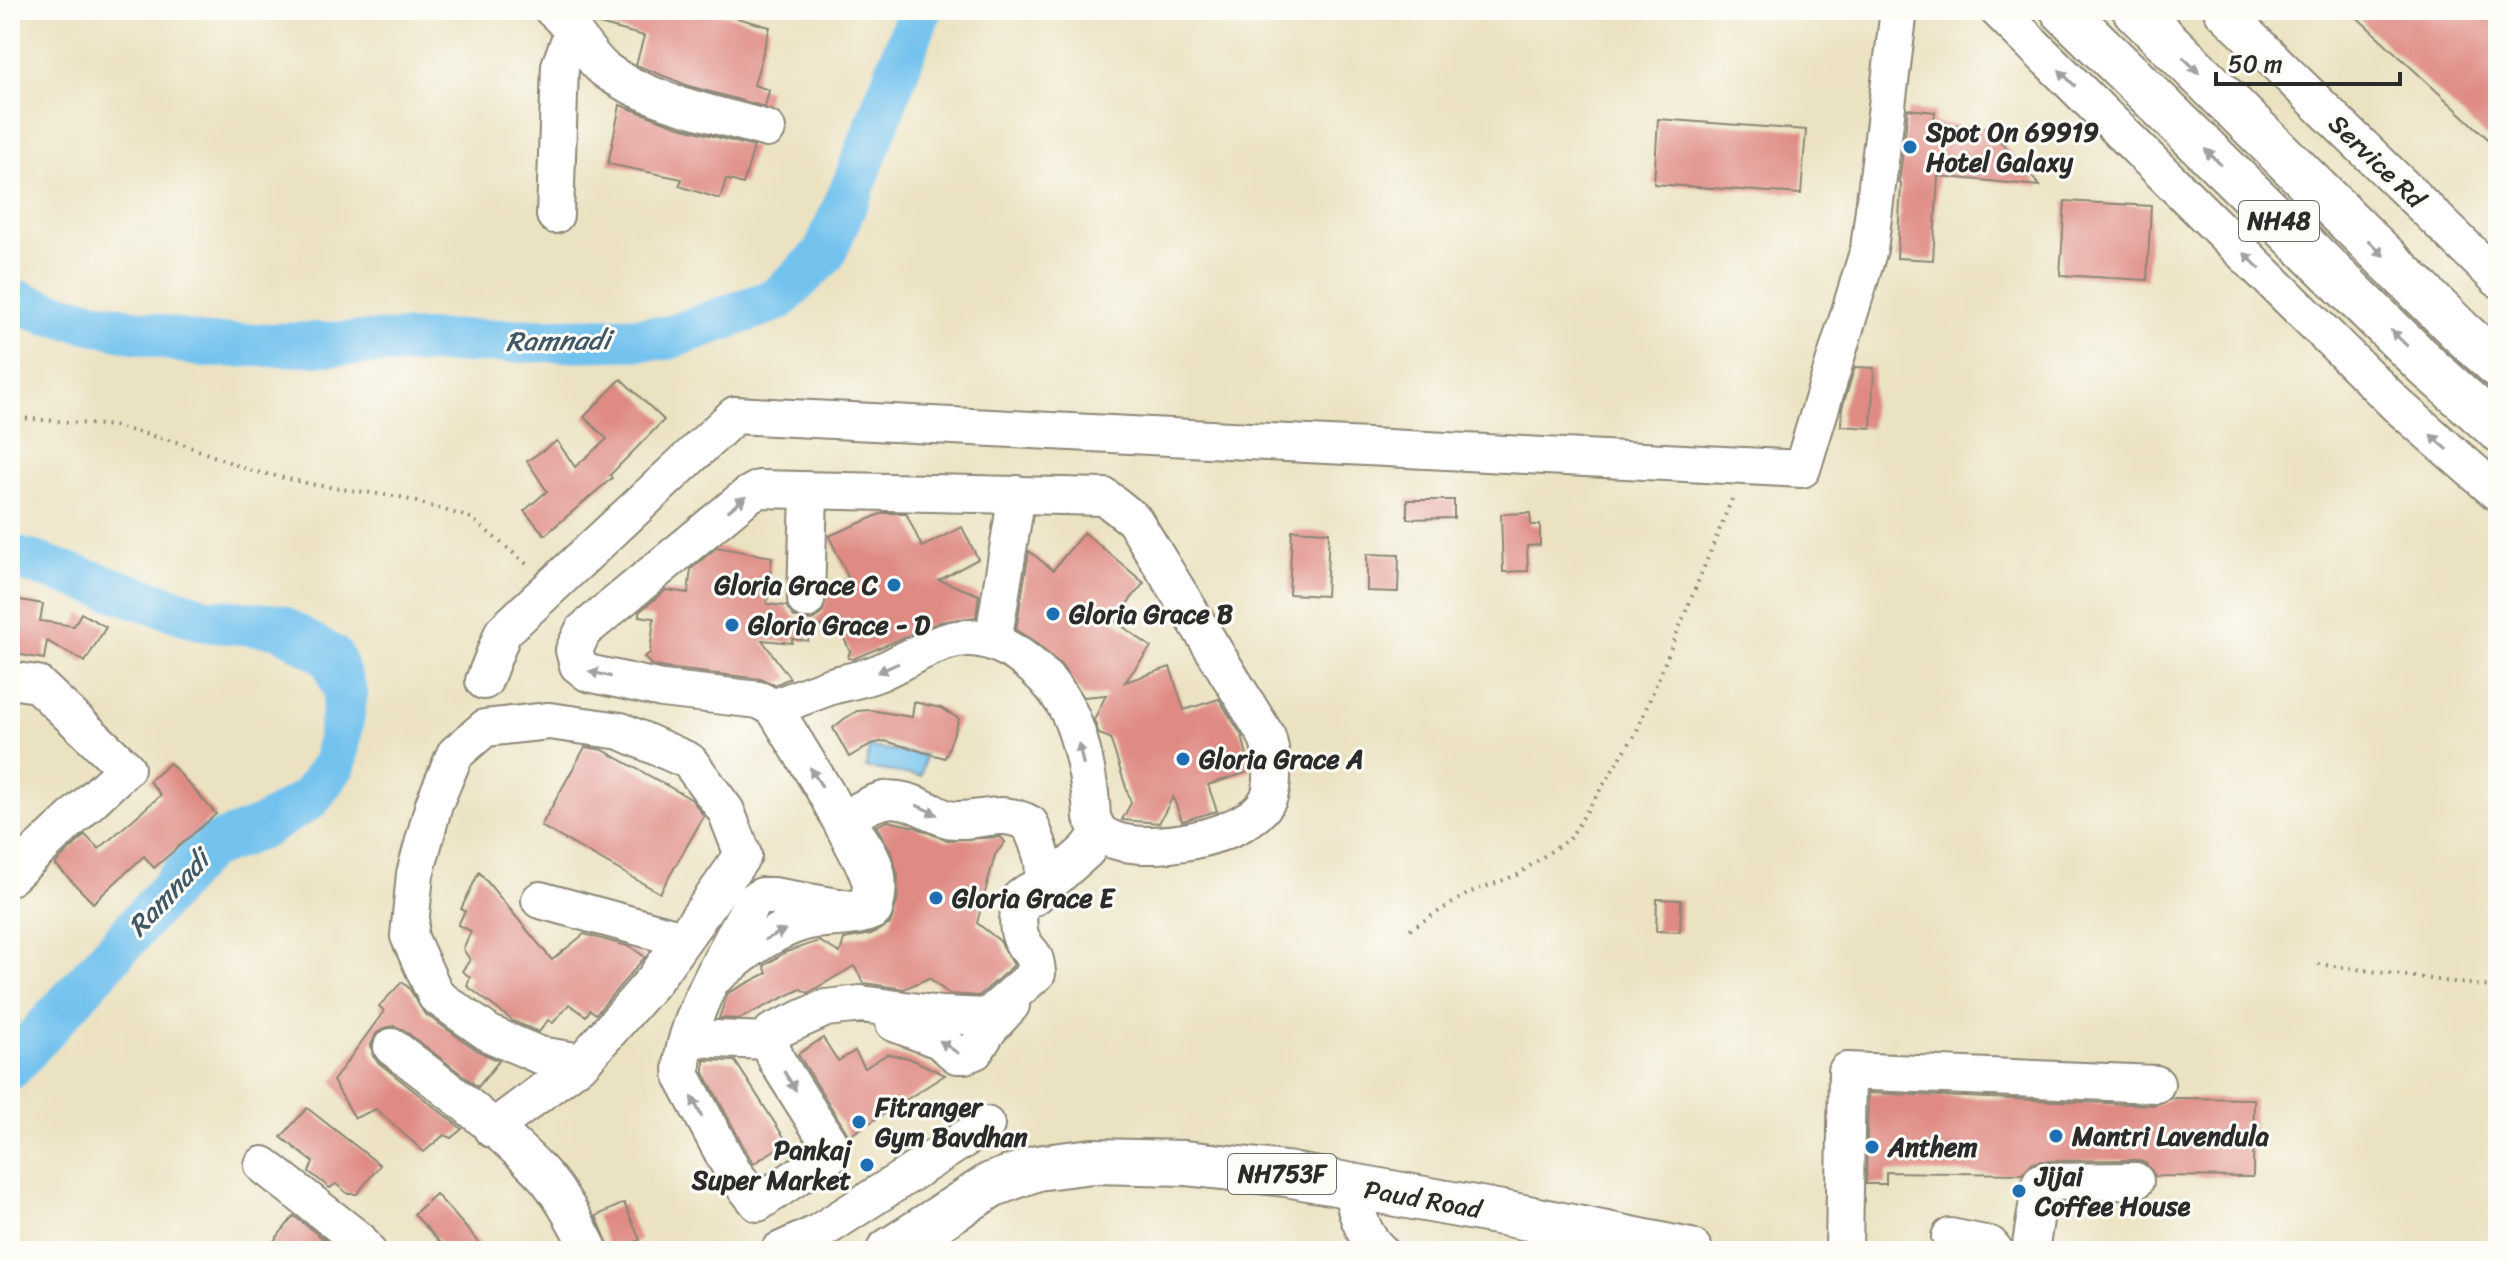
<svg xmlns="http://www.w3.org/2000/svg" width="2508" height="1261" viewBox="0 0 2508 1261" font-family="Sriracha,sans-serif">
	<style>
		.water { fill: #73c2ee; stroke: #4f768c; stroke-width: 2 }
		.lines { fill: none; stroke-linecap: round; stroke-linejoin: round }
		.river { stroke: #73c2ee; stroke-width: 44 }
		.building { fill: #df8b84 }
		.minor-casing { stroke: #8b8676; stroke-width: 40 }
		.major-casing { stroke: #8b8676; stroke-width: 48 }
		.highway-casing { stroke: #8b8676; stroke-width: 48 }
		.path { stroke: #8b8676; stroke-width: 4; stroke-dasharray: 2 6; stroke-linecap: butt }
		.minor { stroke: #fff; stroke-width: 36 }
		.major { stroke: #fff; stroke-width: 44 }
		.highway { stroke: #fff; stroke-width: 44 }
		.oneway { fill: #a0a0a0 }
		.poi-dot { fill: #1f6fb2; stroke: #fdfcf7; stroke-width: 3 }
		.labels { text-anchor: middle; stroke-width: 6; stroke-linejoin: round; paint-order: stroke }
		.shield { fill: #fdfcf7; stroke: #6a6a68; stroke-width: 2 }
		.shield-label { font-size: 24px; font-weight: bold; fill: #2b2b2b }
		.poi-label { font-size: 26px; font-weight: bold; fill: #2b2b2b; stroke: #fdfcf7; text-anchor: start }
		.street-label { font-size: 26px; fill: #2b2b2b; stroke: #fdfcf7 }
		.water-label { font-size: 28px; font-style: italic; fill: #415866; stroke: #fdfcf7 }
	</style>
	<rect width="100%" height="100%" fill="#fdfcf7"/>
	<filter id="ink" filterUnits="userSpaceOnUse"><feTurbulence type="fractalNoise" baseFrequency=".0125" numOctaves="2"/><feDisplacementMap in="SourceGraphic" scale="16" xChannelSelector="R" yChannelSelector="G"/><feConvolveMatrix kernelMatrix="1 2 1 2 8 2 1 2 1" color-interpolation-filters="sRGB"/></filter>
	<filter id="wash" filterUnits="userSpaceOnUse"><feTurbulence type="fractalNoise" baseFrequency=".006" numOctaves="4" result="noise"/><feDisplacementMap in="SourceGraphic" scale="32" xChannelSelector="R" yChannelSelector="G"/><feGaussianBlur stdDeviation="1.8" result="paint"/><feColorMatrix in="noise" values="0 0 0 0 0 0 0 0 0 0 0 0 0 0 0 0 0 1.4 0 .05"/><feComposite in="paint" operator="in"/></filter>
	<g filter="url(#wash)">
		<rect width="100%" height="100%" fill="#ebe2c1"/>
		<!-- water -->
		<path class="water" d="M869 747 925 755 921 776 866 768Z"/>
		<g class="lines">
			<!-- river -->
			<g class="river">
				<path d="M10 299 49 313 204 346 668 338 778 299 824 254 856 179 920 10"/>
				<path d="M10 557 35 563 206 620 279 626 332 657 346 694 335 763 309 799 261 828 207 848 10 1068"/>
			</g>
		</g>
		<g id="blocks">
			<!-- building -->
			<g class="building">
				<path d="M583 10H623L650 18 652 10H707L770 27 754 85 769 90 765 107 689 86 636 65 644 36 592 22Z"/>
				<path d="M2349 10H2498V148Z"/>
				<path d="M620 105 676 126 754 147 743 184 726 179 720 199 679 186 682 179 608 164Z"/>
				<path d="M1908 109 1935 112 1934 123 1989 128 2040 186 1938 176 1933 260 1897 258 1901 183 1899 182Z"/>
				<path d="M1658 119 1806 130 1801 194 1654 184Z"/>
				<path d="M2065 201 2151 206 2147 280 2060 275Z"/>
				<path d="M1855 367 1874 368 1871 428 1841 426 1842 408Z"/>
				<path d="M621 379 664 420 610 475 612 478 545 535 524 511 547 491 527 461 557 441 575 467 607 439 584 417Z"/>
				<path d="M1407 500H1454V518L1407 519Z"/>
				<path d="M883 513H906L922 547 962 527 978 559 939 580 979 595 976 617 940 622 853 659 848 658 850 651 835 619 809 632 808 641 792 639V643L762 640 790 678 775 685 761 679 665 668 651 665 644 657 650 653 654 618 639 616V612L666 590 688 593 691 569 717 547 772 557 767 604 786 606 794 617 806 621 815 619 823 612 827 591 849 579 829 536Z"/>
				<path d="M1530 513 1531 525H1540V545L1527 546 1528 571 1503 572 1501 514Z"/>
				<path d="M1292 530 1329 532 1326 596 1289 594Z"/>
				<path d="M1084 532 1144 583 1114 620 1151 647 1125 682 1170 667 1184 710 1219 699 1242 736 1251 771 1208 785 1217 811 1182 821 1173 797 1159 823 1122 820 1131 803 1110 738 1099 734 1094 720 1106 695 1084 697 1060 664 1032 640 1016 630 1029 551 1053 570Z"/>
				<path d="M1367 554 1399 555 1398 592 1367 591Z"/>
				<path d="M14 599 43 604 40 621 74 626 81 613 106 627 85 662 47 641 44 659 10 653V616Z"/>
				<path d="M914 702 941 708 959 719 945 758 885 741 871 744 849 757 833 728 844 719 857 711 870 710 912 717Z"/>
				<path d="M585 747 603 750 691 799 704 816 660 893 541 826Z"/>
				<path d="M170 763 216 814 154 868 144 856 93 903 55 864 85 835 99 849 161 795 149 781Z"/>
				<path d="M888 821 915 827 946 840 1001 837 1005 842 995 855 977 923 1000 941 1014 965 979 996 949 994 929 978 904 989 864 983 854 966 808 993 801 989 739 1019 719 1018 728 993 767 973 764 966 786 952 819 941 840 953 844 939 871 934 890 924 897 902 898 875 890 849 876 826Z"/>
				<path d="M479 872 552 960 584 934 631 947 645 957 596 1014 590 1010 586 1016 569 1004 553 1023 548 1020 539 1032 513 1021 467 986 470 977 462 971 470 960 463 949 471 931 458 925 465 911 461 909Z"/>
				<path d="M1657 899 1681 900 1680 932 1656 931Z"/>
				<path d="M402 982 409 988 424 1013 478 1051 499 1061 478 1087 404 1030 395 1026 384 1028 376 1034 371 1045 373 1056 379 1063 462 1129 451 1138 444 1135 424 1152 376 1109 355 1118 333 1081 384 1011 379 1006Z"/>
				<path d="M823 1038 838 1061 855 1051 865 1068 887 1054 909 1058 945 1075 849 1136 798 1054Z"/>
				<path d="M704 1060 735 1061 787 1142 753 1164 704 1073Z"/>
				<path d="M1868 1093 2155 1105 2171 1098 2254 1099 2253 1177 2155 1176 2146 1163 2135 1160 2041 1161 2031 1164 2022 1174 1886 1172V1184H1866Z"/>
				<path d="M307 1108 380 1165 357 1194H348L336 1184 330 1188 309 1172 313 1162 281 1137Z"/>
				<path d="M436 1194 487 1251H448L414 1214Z"/>
				<path d="M624 1203 640 1240 611 1251 596 1216Z"/>
				<path d="M294 1216 339 1251H266Z"/>
			</g>
		</g>
	</g>
	<g filter="url(#ink)">
		<use href="#blocks" fill-opacity="0" stroke="#8b8676" stroke-width="2"/>
		<g class="lines">
			<defs>
				<g id="minor">
					<path d="M553 10C573 26 588 57 605 70 649 102 715 114 767 129"/>
					<path d="M1998 10 2397 405 2498 493"/>
					<path d="M2222 10 2498 279"/>
					<path d="M555 215 560 66 573 31"/>
					<path d="M806 600 809 491"/>
					<path d="M993 642 1017 494"/>
					<path d="M10 680 37 684 126 768 10 877"/>
					<path d="M484 681 503 632 735 415 1802 469 1869 249 1899 10"/>
					<path d="M1034 897 1086 851 1094 841 1097 830"/>
					<path d="M540 900 683 939"/>
					<path d="M711 980C739 958 767 933 801 923 826 915 851 922 874 910 884 874 873 858 852 828L855 813C887 794 899 796 932 812 939 816 948 820 956 820 985 821 1001 808 1030 824 1038 845 1051 869 1038 890L1028 892 1020 898C1019 912 1016 925 1021 938 1028 956 1035 947 1037 973L987 1017 941 1015 861 1004 826 1008 772 1032 769 1041 777 1061 830 1145 831 1154 758 1203 733 1172 683 1078C674 1037 732 941 752 902L762 896H773L856 910 867 904 872 885 865 867 826 793 774 708 759 700 662 689 588 673 578 665 574 650 583 631 748 495 759 489 1105 497 1134 520 1267 737C1272 752 1275 784 1268 799 1249 838 1143 857 1107 837 1098 833 1096 826 1092 818 1091 786 1081 733 1065 705 1045 671 1000 631 957 639 930 644 903 662 878 673 863 679 847 682 831 686 812 693 793 700 774 708"/>
					<path d="M894 1023 939 1040 957 1055H965L975 1051 989 1029 1011 1005"/>
					<path d="M688 1038 769 1041"/>
					<path d="M392 1047C442 1084 497 1127 540 1171 561 1193 577 1224 590 1251"/>
					<path d="M492 1129 582 1062 654 980 743 855 726 811 689 761 621 731 549 721 485 728 455 754 434 804 415 874 409 936 436 996 490 1034 539 1055 582 1062"/>
					<path d="M263 1165 359 1240 367 1251"/>
					<path d="M1351 1186C1355 1208 1362 1236 1380 1251"/>
					<path d="M1950 1237 1990 1245 1995 1251"/>
					<path d="M779 1251 816 1234 986 1125"/>
					<path d="M1544 1251 1568 1226"/>
					<path d="M1844 1251 1847 1071 2156 1084"/>
					<path d="M2030 1251 2041 1182 2135 1181"/>
				</g>
				<path id="major" d="M889 1251 991 1185 1037 1168 1092 1161 1185 1163 1286 1174 1513 1215 1690 1251"/>
				<g id="highway">
					<path d="M2063 10 2429 368 2498 429"/>
					<path d="M2135 10 2462 333 2498 365"/>
				</g>
			</defs>
			<!-- minor casing -->
			<use href="#minor" class="minor-casing"/>
			<!-- major casing -->
			<use href="#major" class="major-casing"/>
			<!-- highway casing -->
			<use href="#highway" class="highway-casing"/>
			<!-- path -->
			<g class="path">
				<path d="M10 417 113 426 180 443 249 470 315 485 400 497 471 518 529 566"/>
				<path d="M1410 929 1469 893 1517 875 1570 838 1636 733 1734 494"/>
				<path d="M2318 964 2498 988"/>
				<path d="M2498 1148 2494 1188 2498 1194"/>
			</g>
			<!-- minor -->
			<use href="#minor" class="minor"/>
			<!-- major -->
			<use href="#major" class="major"/>
			<!-- highway -->
			<use href="#highway" class="highway"/>
		</g>
		<!-- one-way arrows -->
		<defs><path id="oneway-solid" d="M-6-.8H1V-3.2L6.5 0L1 3.2V.8H-6Z" transform="scale(2)"/></defs>
		<g class="oneway">
			<use href="#oneway-solid" transform="translate(2191 65) rotate(45)"/>
			<use href="#oneway-solid" transform="translate(2067 78) rotate(-135)"/>
			<use href="#oneway-solid" transform="translate(2213 157) rotate(-136)"/>
			<use href="#oneway-solid" transform="translate(2376 248) rotate(45)"/>
			<use href="#oneway-solid" transform="translate(2252 261) rotate(-135)"/>
			<use href="#oneway-solid" transform="translate(2399 338) rotate(-136)"/>
			<use href="#oneway-solid" transform="translate(2439 442) rotate(-139)"/>
			<use href="#oneway-solid" transform="translate(737 504) rotate(-39)"/>
			<use href="#oneway-solid" transform="translate(888 668) rotate(156)"/>
			<use href="#oneway-solid" transform="translate(600 674) rotate(-166)"/>
			<use href="#oneway-solid" transform="translate(1081 754) rotate(-102)"/>
			<use href="#oneway-solid" transform="translate(816 777) rotate(-122)"/>
			<use href="#oneway-solid" transform="translate(927 810) rotate(25)"/>
			<use href="#oneway-solid" transform="translate(775 935) rotate(-25)"/>
			<use href="#oneway-solid" transform="translate(949 1047) rotate(-146)"/>
			<use href="#oneway-solid" transform="translate(790 1081) rotate(58)"/>
			<use href="#oneway-solid" transform="translate(697 1107) rotate(-116)"/>
		</g>
	</g>
	<!-- markers -->
	<g class="poi-dot">
		<circle cx="1910" cy="147" r="8"/>
		<circle cx="894" cy="585" r="8"/>
		<circle cx="1053" cy="614" r="8"/>
		<circle cx="732" cy="625" r="8"/>
		<circle cx="1183" cy="759" r="8"/>
		<circle cx="936" cy="898" r="8"/>
		<circle cx="859" cy="1122" r="8"/>
		<circle cx="2056" cy="1136" r="8"/>
		<circle cx="1872" cy="1147" r="8"/>
		<circle cx="867" cy="1165" r="8"/>
		<circle cx="2019" cy="1191" r="8"/>
	</g>
	<g class="labels">
		<!-- shield labels -->
		<g class="shield">
			<rect x="2239" y="201" width="80" height="40" rx="6"/>
			<rect x="1228" y="1154" width="108" height="40" rx="6"/>
		</g>
		<g class="shield-label">
			<text x="2279" y="229">NH48</text>
			<text x="1282" y="1182">NH753F</text>
		</g>
		<!-- poi labels -->
		<g class="poi-label">
			<text x="1926" y="141">Spot On 69919<tspan x="1926" dy="30">Hotel Galaxy</tspan></text>
			<text x="878" y="594" text-anchor="end">Gloria Grace C</text>
			<text x="1069" y="623">Gloria Grace B</text>
			<text x="748" y="634">Gloria Grace - D</text>
			<text x="1199" y="768">Gloria Grace A</text>
			<text x="952" y="907">Gloria Grace E</text>
			<text x="875" y="1116">Fitranger<tspan x="875" dy="30">Gym Bavdhan</tspan></text>
			<text x="2072" y="1145">Mantri Lavendula</text>
			<text x="1888" y="1156">Anthem</text>
			<text x="851" y="1159" text-anchor="end">Pankaj<tspan x="851" dy="30">Super Market</tspan></text>
			<text x="2035" y="1185">Jijai<tspan x="2035" dy="30">Coffee House</tspan></text>
		</g>
		<!-- street labels -->
		<g class="street-label">
			<text transform="translate(2377 161) rotate(44)" y="9">Service Rd</text>
			<text transform="translate(1423 1199) rotate(10)" y="9">Paud Road</text>
		</g>
		<!-- water labels -->
		<g class="water-label">
			<text transform="translate(558 340) rotate(-1)" y="10">Ramnadi</text>
			<text transform="translate(168 893) rotate(-47)" y="10">Ramnadi</text>
		</g>
	</g>
	<!-- margin -->
	<rect width="2508" height="1261" fill="none" stroke="#fdfcf7" stroke-width="40"/>
	<!-- scale -->
	<path d="M2216 72v12h184v-12" fill="none" stroke="#2b2b2b" stroke-width="4"/>
	<text x="2228" y="72" font-size="24" fill="#2b2b2b" stroke="#fdfcf7" stroke-width="6" paint-order="stroke">50 m</text>
</svg>
